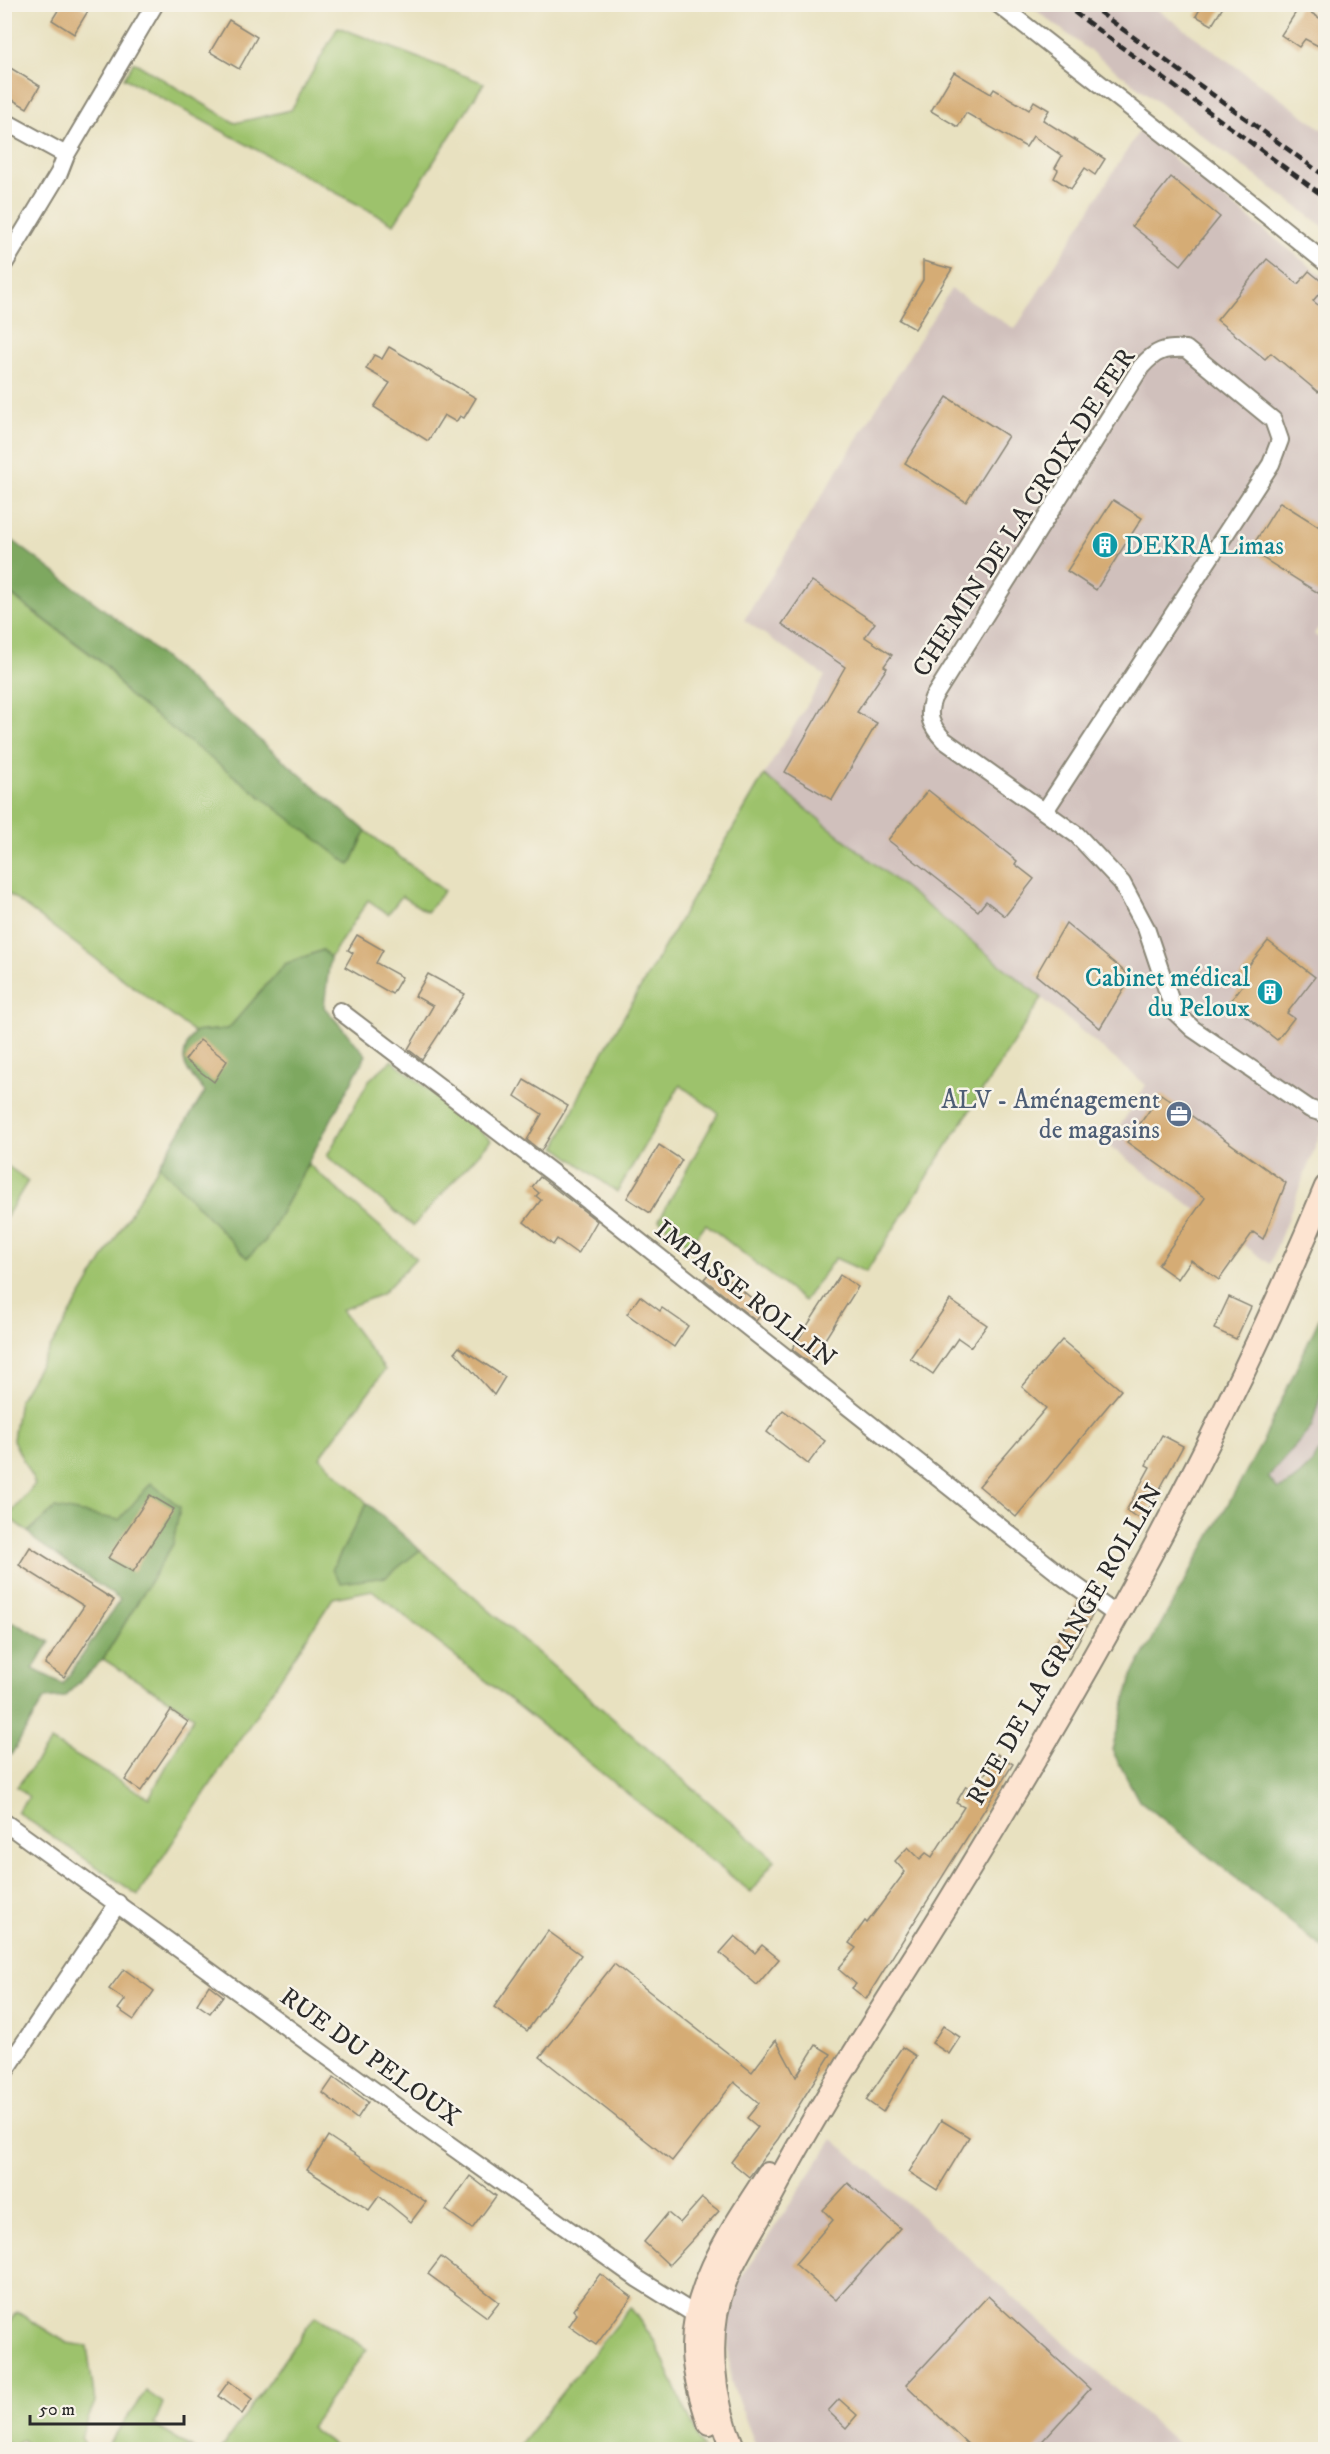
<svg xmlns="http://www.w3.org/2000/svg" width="1330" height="2454" viewBox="0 0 1330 2454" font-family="'IM FELL DW Pica',serif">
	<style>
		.industrial { fill: #d0c0bc }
		.green { fill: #9dc26c; stroke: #64764c; stroke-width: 1.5 }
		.forest { fill: #7ea860; stroke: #546a46; stroke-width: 1.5 }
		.building { fill: #d5ac74 }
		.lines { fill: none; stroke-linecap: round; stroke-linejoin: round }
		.minor-casing { stroke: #8a8676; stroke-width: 20 }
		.secondary-casing { stroke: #8a8676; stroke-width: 26 }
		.minor { stroke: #fff; stroke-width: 16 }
		.secondary { stroke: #fde4d1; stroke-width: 22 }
		.rail { stroke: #2b2b2b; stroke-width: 4.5; stroke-dasharray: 9 4.5; stroke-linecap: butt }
		.labels { text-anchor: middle; stroke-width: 5; stroke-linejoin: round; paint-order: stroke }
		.street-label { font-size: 26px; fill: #2b2b2b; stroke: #f7f3e8 }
		.culture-label { font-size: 26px; fill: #0d838f; stroke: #f7f3e8; text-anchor: start }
		.service-label { font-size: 26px; fill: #4e5e75; stroke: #f7f3e8; text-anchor: end }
	</style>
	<rect width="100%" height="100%" fill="#f7f3e8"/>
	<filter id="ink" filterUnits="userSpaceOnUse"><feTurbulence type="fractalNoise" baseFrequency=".0167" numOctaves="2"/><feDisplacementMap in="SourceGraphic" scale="12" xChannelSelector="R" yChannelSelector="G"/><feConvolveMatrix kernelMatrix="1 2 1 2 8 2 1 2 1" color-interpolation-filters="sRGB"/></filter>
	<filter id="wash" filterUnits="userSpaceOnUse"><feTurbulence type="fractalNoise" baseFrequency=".008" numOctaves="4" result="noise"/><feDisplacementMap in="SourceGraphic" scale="24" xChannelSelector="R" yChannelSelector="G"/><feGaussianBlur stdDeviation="1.35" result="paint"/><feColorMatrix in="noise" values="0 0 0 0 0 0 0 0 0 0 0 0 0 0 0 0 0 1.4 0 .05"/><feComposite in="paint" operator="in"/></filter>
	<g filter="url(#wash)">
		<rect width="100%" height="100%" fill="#e8e1c0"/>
		<!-- industrial -->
		<g class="industrial">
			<path d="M1029 5H1151L1325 131V228Z"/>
			<path d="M1139 131 1325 278 1326 618 1314 634 1326 643 1325 1122 1270 1264 1108 1145 1146 1085 1042 998 764 775 825 676 744 620 951 289 1015 329Z"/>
			<path d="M1325 1381V1441L1319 1456 1290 1484 1278 1489 1268 1477 1311 1428Z"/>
			<path d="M833 2139 933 2226 1184 2449H757L731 2382 727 2330 739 2281Z"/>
		</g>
		<!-- green -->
		<g class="green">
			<path d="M338 27 484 83 394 224 124 78 134 62 235 123 291 110Z"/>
			<path d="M4 590 107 667 127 694 351 864 366 831 444 891 427 912 402 896 388 914 368 900 330 958 323 950 285 964 228 1029 194 1032 5 891Z"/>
			<path d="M764 775 1042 998 866 1272 835 1258 804 1301 706 1224 689 1245 659 1220 718 1113 680 1085 617 1192 556 1147 587 1080Z"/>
			<path d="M392 1060 491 1140 413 1226 327 1156 369 1080Z"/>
			<path d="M5 1164 28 1181 5 1219Z"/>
			<path d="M308 1164 416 1258 382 1294 341 1310 385 1370 320 1457 367 1503 332 1570 386 1577 420 1550 775 1860 751 1892 372 1590 333 1598 138 1895 17 1812 29 1797 17 1787 51 1741 149 1798 194 1716 103 1659 173 1544 119 1520 55 1508 28 1532 8 1517 35 1484 13 1440 19 1400 159 1165 247 1257 266 1240Z"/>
			<path d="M630 2307 655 2342 703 2449H517Z"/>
			<path d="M17 2312 67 2343 87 2346 95 2402 80 2438 85 2445 96 2449H33L23 2440 12 2447 5 2442V2331Z"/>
			<path d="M315 2316 367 2349 310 2427 339 2449H221Z"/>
			<path d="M146 2391 163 2403 154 2425 193 2449H105Z"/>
		</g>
		<!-- forest -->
		<g class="forest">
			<path d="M4 534 131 630 366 831 350 865 127 694 107 666 5 590Z"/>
			<path d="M323 950 330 958 324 1007 366 1055 266 1240 247 1258 159 1165 205 1092C185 1067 175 1062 194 1032L228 1029 285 964Z"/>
			<path d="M1325 1306V1381L1311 1428 1268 1477 1278 1489C1299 1481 1316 1461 1325 1441V1950L1138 1799 1112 1750 1132 1676 1262 1443Z"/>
			<path d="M151 1483 180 1507 173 1544 103 1659 64 1697 44 1699 11 1755 5 1749V1633L13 1622 50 1642 33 1669 63 1684 120 1600 35 1540 28 1532 55 1508 119 1520Z"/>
			<path d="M367 1503 420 1550 386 1577 341 1583 332 1570Z"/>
		</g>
		<g id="blocks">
			<!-- building -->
			<g class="building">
				<path d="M62 4H77L88 11 74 34 52 20Z"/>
				<path d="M1203 4H1225L1212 25 1196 16Z"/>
				<path d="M1300 6 1326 22V50L1305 39 1299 47 1281 35Z"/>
				<path d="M229 20 257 37 239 69 210 52Z"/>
				<path d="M4 64 40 86 27 108 4 95Z"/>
				<path d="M954 72 991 94 994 89 1029 110 1034 101 1049 110 1043 120 1105 159 1095 175 1085 168 1071 189 1054 178 1058 170 1055 168 1062 156 1033 136 1026 147 966 113 958 127 931 111Z"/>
				<path d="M1171 177 1220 217 1181 265 1132 226Z"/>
				<path d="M1267 259 1298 284 1309 271 1326 285 1313 301 1326 311V383L1318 392 1271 353 1265 359 1217 320Z"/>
				<path d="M923 261 952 269 915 329 899 320 923 280Z"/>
				<path d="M389 347 476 398 464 418 460 416 456 422 444 415 428 441 374 407 390 383 366 369 374 355 382 359Z"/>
				<path d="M947 397 1008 436 966 502 905 463Z"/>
				<path d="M1113 500 1142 518 1096 590 1067 571Z"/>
				<path d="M1280 502 1326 531V598L1250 550Z"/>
				<path d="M812 581 875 623 865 637 892 655 884 666 887 668 857 712 877 723 832 800 785 772 845 667 782 624Z"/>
				<path d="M928 790 1017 861 1015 864 1034 879 1005 916 986 901 978 911 888 840Z"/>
				<path d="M1066 923 1131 977 1100 1028 1036 975Z"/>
				<path d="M357 935 383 950 376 963 402 977 392 994 345 967 353 953 348 950Z"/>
				<path d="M1268 941 1315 977 1287 1013 1294 1018 1277 1040 1229 1003 1245 982 1239 978Z"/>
				<path d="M428 974 465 994 422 1060 408 1049 433 1006 415 996Z"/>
				<path d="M200 1040 227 1061 214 1082 185 1060Z"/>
				<path d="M524 1080 568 1106 541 1151 527 1140 542 1114 515 1096Z"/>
				<path d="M1161 1094 1286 1183 1263 1239 1253 1232 1219 1280 1191 1260 1178 1279 1158 1265 1205 1198 1127 1142Z"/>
				<path d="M659 1145 682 1160 650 1213 627 1198Z"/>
				<path d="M540 1177 597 1221 578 1254 557 1239 553 1245 524 1222 541 1200 536 1196 539 1193 532 1187Z"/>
				<path d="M714 1268 765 1309 756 1321 704 1279Z"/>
				<path d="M840 1275 858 1287 810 1363 792 1349Z"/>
				<path d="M640 1296 660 1311 662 1308 688 1326 674 1347 627 1314Z"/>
				<path d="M1229 1297 1251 1307 1236 1339 1214 1329Z"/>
				<path d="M950 1300 987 1325 971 1347 958 1338 933 1374 910 1358Z"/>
				<path d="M1062 1340 1121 1390 1016 1517 979 1486 1046 1408 1022 1387Z"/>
				<path d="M459 1347 505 1377 494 1395 455 1352Z"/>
				<path d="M783 1410 825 1441 808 1464 767 1432Z"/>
				<path d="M1162 1435 1183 1446 1143 1520 1126 1511 1150 1467 1146 1465Z"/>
				<path d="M150 1495 174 1509 133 1572 108 1558Z"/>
				<path d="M30 1547 114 1600 64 1677 45 1664 84 1606 19 1565Z"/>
				<path d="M1078 1601 1094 1612 1069 1659 1052 1650Z"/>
				<path d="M171 1710 188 1722 141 1791 125 1780Z"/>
				<path d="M997 1754 1013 1764 866 1999 852 1988 856 1984 838 1969 856 1948 849 1943 865 1921 867 1923 905 1872 895 1861 908 1847 920 1859 926 1853 932 1857 964 1807 956 1803 966 1786 974 1792Z"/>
				<path d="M548 1931 581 1955 527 2031 494 2007Z"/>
				<path d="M735 1936 755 1953 762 1945 779 1959 757 1985 720 1953Z"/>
				<path d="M614 1964 752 2072 776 2040 796 2077 816 2045 831 2054 778 2139 749 2177 731 2162 758 2127 747 2118 759 2103 734 2082 672 2161 540 2057Z"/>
				<path d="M124 1969 154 1991 134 2020 118 2009 125 2000 109 1989Z"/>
				<path d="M209 1985 223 1996 210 2013 197 2004Z"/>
				<path d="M943 2026 960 2037 949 2054 932 2043Z"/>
				<path d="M902 2047 916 2056 883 2112 866 2100Z"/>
				<path d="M334 2077 368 2102 357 2119 323 2093Z"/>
				<path d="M941 2120 969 2137 937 2190 909 2172Z"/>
				<path d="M328 2136 426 2202 411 2222 379 2196 369 2210 307 2170Z"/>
				<path d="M470 2176 496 2196 472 2229 446 2210Z"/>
				<path d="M848 2183 900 2228 836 2300 795 2264 833 2220 823 2210Z"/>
				<path d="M702 2198 719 2211 669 2265 644 2242 668 2213 680 2223Z"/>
				<path d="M441 2257 499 2302 487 2317 428 2274Z"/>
				<path d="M600 2274 632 2297 596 2345 569 2326 577 2314 573 2310Z"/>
				<path d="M988 2296 1090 2389 1034 2450H974L906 2385Z"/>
				<path d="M229 2381 252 2399 242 2414 218 2396Z"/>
				<path d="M839 2399 857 2415 846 2428 828 2411Z"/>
			</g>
		</g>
	</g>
	<g filter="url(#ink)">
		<use href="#blocks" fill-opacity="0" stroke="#8a8676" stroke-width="1.5"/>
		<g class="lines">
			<defs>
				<g id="minor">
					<path d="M998 4 1223 180 1326 263"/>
					<path d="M4 121 66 155"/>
					<path d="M4 264 59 173 66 155 155 4"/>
					<path d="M1045 811 1271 464 1280 440 1273 420 1186 349C1164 348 1156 350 1141 367L933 698C926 716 931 726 944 740L1077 835 1122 883 1146 928 1174 1011 1193 1029 1310 1109 1326 1114"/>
					<path d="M340 1011 567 1184 1062 1576 1118 1616"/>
					<path d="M4 1822 423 2126 638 2279 696 2315 706 2318"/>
					<path d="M4 2073 118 1903"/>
				</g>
				<g id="secondary">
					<path d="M709 2423C702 2401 694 2375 693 2352 691 2286 734 2227 768 2174"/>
					<path d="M734 2450C712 2399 705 2334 725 2282 736 2253 755 2227 769 2200 822 2099 886 2004 946 1907 1088 1676 1222 1439 1326 1187"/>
				</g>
			</defs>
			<!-- minor casing -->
			<use href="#minor" class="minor-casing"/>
			<!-- secondary casing -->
			<use href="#secondary" class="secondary-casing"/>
			<!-- minor -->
			<use href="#minor" class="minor"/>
			<!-- secondary -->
			<use href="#secondary" class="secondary"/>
			<!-- rail -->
			<g class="rail">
				<path d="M1063 4 1326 198"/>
				<path d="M1088 4 1326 177"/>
			</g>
		</g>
	</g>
	<!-- icons -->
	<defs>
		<symbol id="building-disc" viewBox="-11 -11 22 22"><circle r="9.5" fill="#0f9aa8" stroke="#f7f3e8"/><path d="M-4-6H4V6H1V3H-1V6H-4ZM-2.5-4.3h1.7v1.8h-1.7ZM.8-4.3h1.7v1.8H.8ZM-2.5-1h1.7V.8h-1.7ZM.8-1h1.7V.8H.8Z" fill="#fff"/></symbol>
		<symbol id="office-disc" viewBox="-11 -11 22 22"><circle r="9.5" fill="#5c6f8a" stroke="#f7f3e8"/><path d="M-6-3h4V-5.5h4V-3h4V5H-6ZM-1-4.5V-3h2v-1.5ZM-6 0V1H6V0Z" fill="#fff"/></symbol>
	</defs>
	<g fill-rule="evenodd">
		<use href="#building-disc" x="1090" y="530" width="30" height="30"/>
		<use href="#building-disc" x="1255" y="977" width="30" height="30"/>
		<use href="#office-disc" x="1164" y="1099" width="30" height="30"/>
	</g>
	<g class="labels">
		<!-- street labels -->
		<g class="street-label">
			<text transform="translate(1023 512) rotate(-57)" y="9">CHEMIN DE LA CROIX DE FER</text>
			<text transform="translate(746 1293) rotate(38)" y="9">IMPASSE ROLLIN</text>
			<text transform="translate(1064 1644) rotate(-60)" y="9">RUE DE LA GRANGE ROLLIN</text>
			<text transform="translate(371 2056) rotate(36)" y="9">RUE DU PELOUX</text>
		</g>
		<!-- culture labels -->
		<g class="culture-label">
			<text x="1124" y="554">DEKRA Limas</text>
			<text x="1250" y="986" text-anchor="end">Cabinet médical<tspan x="1250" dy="30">du Peloux</tspan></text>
		</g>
		<!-- service labels -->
		<g class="service-label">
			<text x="1160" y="1108">ALV - Aménagement<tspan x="1160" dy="30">de magasins</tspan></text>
		</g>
	</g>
	<!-- margin -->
	<rect width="1330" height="2454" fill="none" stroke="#f7f3e8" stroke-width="24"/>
	<!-- scale -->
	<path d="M30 2415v9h154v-9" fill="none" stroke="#2b2b2b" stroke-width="3"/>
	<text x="39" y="2415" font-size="18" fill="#2b2b2b" stroke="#f7f3e8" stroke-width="4.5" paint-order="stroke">50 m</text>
</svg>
